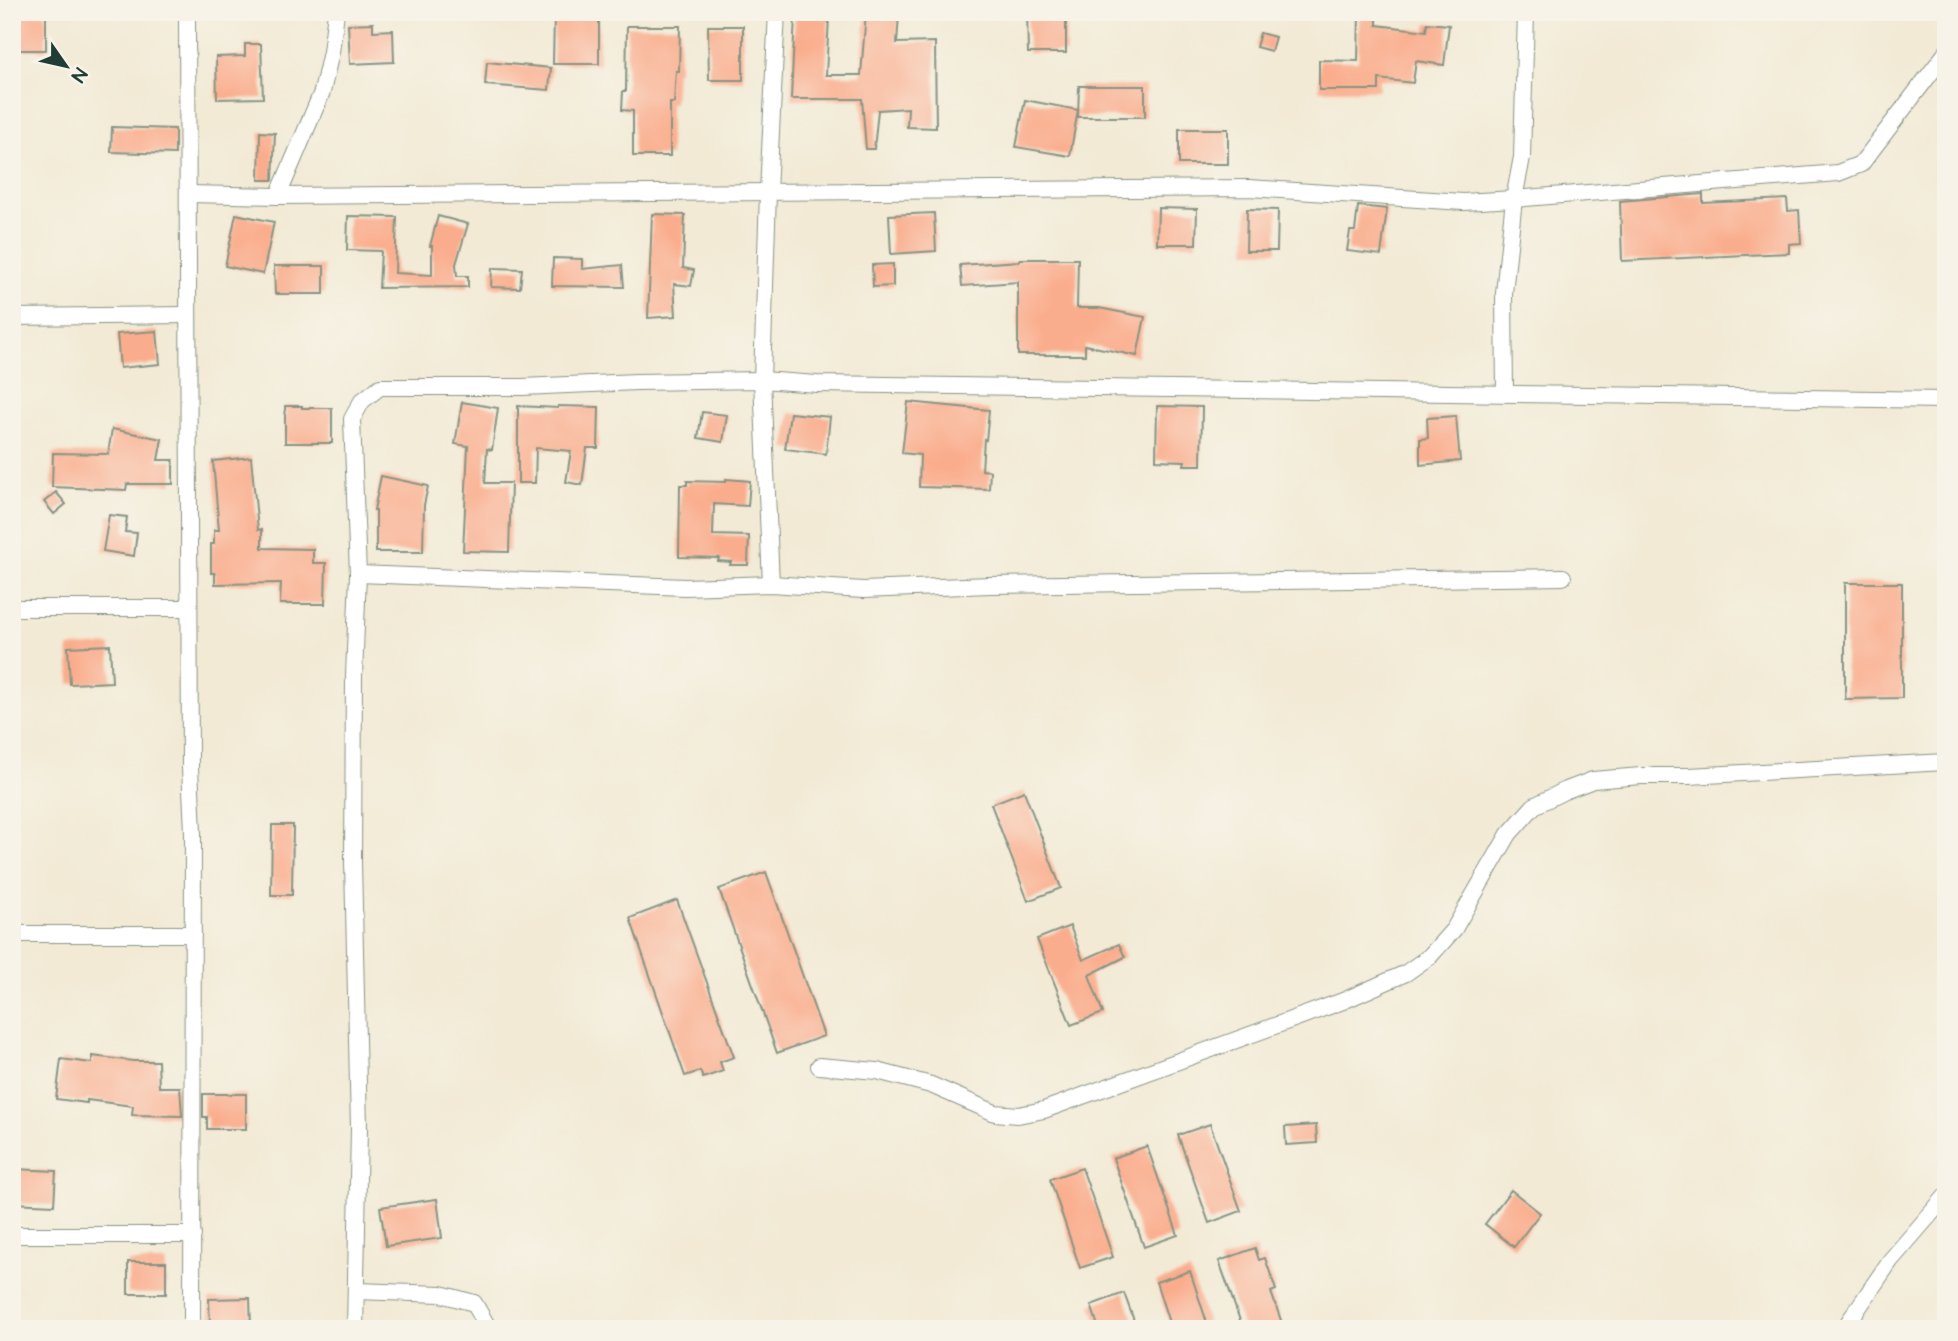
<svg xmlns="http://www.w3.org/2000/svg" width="1958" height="1341" viewBox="0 0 1958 1341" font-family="'Architects Daughter',sans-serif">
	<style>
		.building { fill: #faad8d }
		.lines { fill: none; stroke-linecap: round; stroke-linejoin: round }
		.street-casing { stroke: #889484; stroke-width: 18 }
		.street { stroke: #fff; stroke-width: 16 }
	</style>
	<rect width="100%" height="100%" fill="#f7f3e8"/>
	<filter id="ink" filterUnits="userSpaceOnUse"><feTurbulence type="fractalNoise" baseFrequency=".0143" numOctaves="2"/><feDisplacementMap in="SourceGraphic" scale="14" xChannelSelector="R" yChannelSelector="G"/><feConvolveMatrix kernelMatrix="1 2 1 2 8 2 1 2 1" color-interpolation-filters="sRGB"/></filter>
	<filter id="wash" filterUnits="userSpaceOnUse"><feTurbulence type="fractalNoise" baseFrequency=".00686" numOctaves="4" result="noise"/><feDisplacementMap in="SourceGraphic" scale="28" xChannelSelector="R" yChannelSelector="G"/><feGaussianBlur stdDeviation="1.57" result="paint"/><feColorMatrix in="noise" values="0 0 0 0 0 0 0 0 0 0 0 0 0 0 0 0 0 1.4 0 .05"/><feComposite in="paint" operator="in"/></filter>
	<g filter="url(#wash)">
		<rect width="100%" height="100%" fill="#f2ead5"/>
		<g id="blocks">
			<!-- building -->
			<g class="building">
				<path d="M866 12 899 14 897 43 935 42 936 128 907 127 908 108 878 110 874 149H866L862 99H791L795 15 829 17 826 75H861Z"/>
				<path d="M1027 12H1049V20H1066V53H1028Z"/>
				<path d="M46 13V50H12V16Z"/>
				<path d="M1359 13H1377V25L1426 31 1427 23 1449 25 1444 65 1416 61 1413 83 1379 79V90H1319V60L1358 61Z"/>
				<path d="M554 15H599V64H553Z"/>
				<path d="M373 23V31L393 30 394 62 350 64 348 24Z"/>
				<path d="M627 26H680L679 71H676L674 103H670V156H633V111L622 110 623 91H626Z"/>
				<path d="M708 26H743V80H709Z"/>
				<path d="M1260 33 1275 37 1271 51 1256 47Z"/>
				<path d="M245 44H261L263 98 217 99 216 57 245 56Z"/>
				<path d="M487 62 551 68 549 90 485 85Z"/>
				<path d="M1079 86H1145V117H1078Z"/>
				<path d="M1025 100 1078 110 1070 156 1016 147Z"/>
				<path d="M112 127 175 129V154L111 152Z"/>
				<rect x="1179" y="129" width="49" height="35"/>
				<path d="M260 132 275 133 273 180H259Z"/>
				<path d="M1703 194V203L1787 199 1788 211 1799 210 1801 243 1789 244V253L1622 261 1620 201Z"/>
				<path d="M1358 206 1387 209 1381 255 1347 251 1350 231H1355Z"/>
				<path d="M1158 208 1197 209 1196 244H1157Z"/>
				<path d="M1247 209 1278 210 1277 251H1246Z"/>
				<path d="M934 213 936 251 891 254 889 215Z"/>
				<path d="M236 214 274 222 263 274 225 266Z"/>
				<path d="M652 214 685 215 683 268 694 270 691 286 674 284 676 316 648 318Z"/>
				<path d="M348 216 397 217 395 273 432 275V246H430L438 216 468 224 456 264 457 276H468V287L379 288 381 251 347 250Z"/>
				<path d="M553 258 582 259V269L622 265 624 287 552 286Z"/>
				<path d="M1020 259H1078L1077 308H1099L1145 317 1137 356 1085 345V355H1018V282L962 286 960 265 1020 261Z"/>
				<path d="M893 264V286L873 287 872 265Z"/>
				<path d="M274 266H324V294H275Z"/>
				<path d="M492 268 522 269 520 288 491 287Z"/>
				<path d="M157 331 160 364 120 368 117 334Z"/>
				<path d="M462 402 498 408 492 450 487 449 485 483H511L509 552 463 551 468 446 455 444Z"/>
				<path d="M908 402 989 410 986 440 984 439 982 470 990 471 989 489 919 487 920 455 902 453Z"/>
				<path d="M285 406H302V408H332V443H285Z"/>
				<path d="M518 406 558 408V406L599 407 598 448H587L582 485 566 482 571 451 536 448 535 483H518Z"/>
				<path d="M1157 406 1202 407 1201 465H1184L1185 461 1156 460Z"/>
				<path d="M702 412 727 415 723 442 698 438Z"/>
				<path d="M790 413 830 417 826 454 785 449Z"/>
				<path d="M1456 416 1460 461 1420 465V439L1428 438 1427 418Z"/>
				<path d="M112 429 162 439 158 460H173V484H127L126 490 52 487 53 453 108 454Z"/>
				<path d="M251 457 258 530 262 529V548L313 549V563H326L325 604H280L281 583 215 584V573H211V544H214V530H219L213 461Z"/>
				<path d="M381 476 428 486 424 505 423 552H376V510H374Z"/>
				<path d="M726 479 750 481 748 506 714 504 713 535 749 536 748 565H730L731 562 718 561 719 558 679 557 680 485H687V481L726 482Z"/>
				<path d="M56 492 66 504 54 514 44 502Z"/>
				<path d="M109 515 127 517 125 532 137 533 134 556 103 551Z"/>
				<path d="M1845 583H1902V698L1845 699Z"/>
				<path d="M110 645 112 682 70 684 68 647Z"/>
				<path d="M1024 791 1061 888 1028 901 991 804Z"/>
				<path d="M272 825H293L292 895H271Z"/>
				<path d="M766 872 824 1036 777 1053 719 889Z"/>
				<path d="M677 900 734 1057 720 1062 723 1071 703 1078 700 1071 685 1076 630 918Z"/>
				<path d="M1070 926 1083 960 1119 944 1125 957 1089 975 1103 1013 1071 1025 1037 939Z"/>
				<path d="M92 1056 133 1061H158L159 1087H180L182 1116 132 1115 133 1106 87 1100V1103L56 1099 61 1059 92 1063Z"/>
				<path d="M203 1094H246V1129H207V1117H203Z"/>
				<path d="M1210 1124 1241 1211 1209 1223 1178 1135Z"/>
				<path d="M1316 1125 1317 1143 1286 1145 1285 1127Z"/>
				<path d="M1147 1146 1178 1235 1144 1247 1113 1158Z"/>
				<path d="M1082 1168 1113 1257 1080 1268 1050 1179Z"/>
				<path d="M14 1169 56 1171 54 1205 12 1203Z"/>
				<path d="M1511 1190 1540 1213 1514 1247 1485 1224Z"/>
				<path d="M437 1199 442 1238 386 1246 380 1207Z"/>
				<path d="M1255 1248 1259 1260 1265 1258 1276 1290 1271 1292 1284 1329H1243L1219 1261Z"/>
				<rect x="128" y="1262" width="38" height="32"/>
				<path d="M1190 1271 1209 1329H1171L1156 1282Z"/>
				<path d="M1124 1293 1137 1329H1099L1091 1305Z"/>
				<path d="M250 1298 251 1329H210L209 1299Z"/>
			</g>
		</g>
	</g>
	<g filter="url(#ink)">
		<use href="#blocks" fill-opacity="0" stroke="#889484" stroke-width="2"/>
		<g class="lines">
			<defs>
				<g id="street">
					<path d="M187 12 190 768 193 832 192 1329"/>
					<path d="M190 194 278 196 1249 188 1463 202 1514 199 1522 157 1526 12"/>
					<path d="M278 196 322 92 331 52 336 12"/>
					<path d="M12 317 188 315"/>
					<path d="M1505 393 1504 293 1514 199 1838 173 1861 164 1946 53"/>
					<path d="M358 574 685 587 771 584 863 590 990 585 1563 577"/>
					<path d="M771 584 762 380 768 192 777 12"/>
					<path d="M12 608H189"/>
					<path d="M12 934H193"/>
					<path d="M819 1066 877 1071 931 1085 995 1113 1018 1115 1044 1110 1343 1001 1406 973 1430 956 1454 929 1509 834 1534 806 1564 791 1593 780 1641 776H1689L1946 762"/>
					<path d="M12 1235H193"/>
					<path d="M356 1291 441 1294 474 1303 489 1329"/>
					<path d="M355 1329 359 1129 353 862 354 676 358 574 352 419 362 401 380 387H522L637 382 762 380 817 384 1946 400"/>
					<path d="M1844 1329 1890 1261 1946 1196"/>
				</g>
			</defs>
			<!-- street casing -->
			<use href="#street" class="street-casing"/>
			<!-- street -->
			<use href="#street" class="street"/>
		</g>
	</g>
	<!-- margin -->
	<rect width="1958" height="1341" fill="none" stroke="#f7f3e8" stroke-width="42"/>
	<!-- north arrow -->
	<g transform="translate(66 66) rotate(124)" stroke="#f7f3e8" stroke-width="5" paint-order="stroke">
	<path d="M0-5L12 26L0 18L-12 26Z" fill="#1f3d34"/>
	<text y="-10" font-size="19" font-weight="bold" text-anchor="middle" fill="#1f3d34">N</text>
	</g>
</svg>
